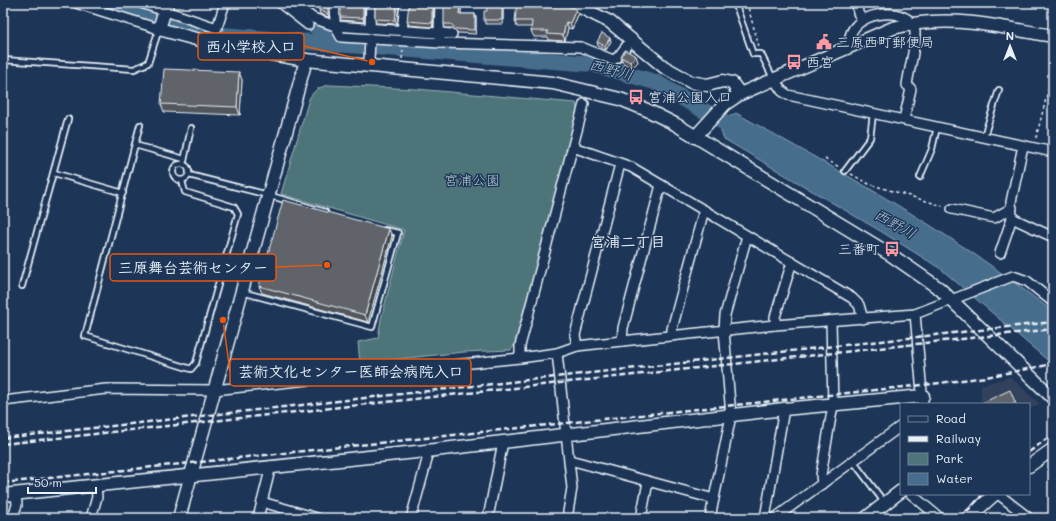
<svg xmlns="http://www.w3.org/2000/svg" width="1056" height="521" viewBox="0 0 1056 521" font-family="Mali,'Klee One',sans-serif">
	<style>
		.built { fill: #31435d }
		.park { fill: #4e7579; stroke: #9bb3b8 }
		.water { fill: #466d8d; stroke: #87a2b8 }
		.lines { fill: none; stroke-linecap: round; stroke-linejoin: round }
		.river { stroke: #466d8d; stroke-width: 16 }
		.lane-casing { stroke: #e8f1f8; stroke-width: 8 }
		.street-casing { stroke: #e8f1f8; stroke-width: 12 }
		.secondary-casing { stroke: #e8f1f8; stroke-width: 15 }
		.path { stroke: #e8f1f8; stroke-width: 1.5; stroke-dasharray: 3 3; stroke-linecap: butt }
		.lane { stroke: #1d3557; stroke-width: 4.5 }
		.street { stroke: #1d3557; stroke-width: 9 }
		.secondary { stroke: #1d3557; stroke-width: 12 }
		.rail { stroke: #e8f1f8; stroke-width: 2.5; stroke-dasharray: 6 3; stroke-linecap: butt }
		.wall { fill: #53555b; stroke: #e8f1f8 }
		.shaded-wall { fill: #43454a; stroke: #e8f1f8 }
		.building { fill: #60636a; stroke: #e8f1f8 }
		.labels { text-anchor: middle; stroke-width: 3; stroke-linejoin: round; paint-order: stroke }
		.poi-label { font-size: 14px; fill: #e8f1f8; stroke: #1d3557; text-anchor: start }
		.park-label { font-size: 14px; fill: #b2c6cc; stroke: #1d3557 }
		.water-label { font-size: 15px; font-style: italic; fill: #afc3d3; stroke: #1d3557 }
		.neighbourhood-label { font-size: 15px; font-weight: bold; fill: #e8f1f8; stroke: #1d3557 }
		.leader { fill: none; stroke: #e8590c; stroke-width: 1.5 }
		.callout-dot { fill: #e8590c; stroke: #1d3557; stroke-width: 1.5 }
		.callout { fill: #1d3557; stroke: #e8590c; stroke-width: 1.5 }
		.callout-label { font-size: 15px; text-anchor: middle; font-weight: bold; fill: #e8f1f8 }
	</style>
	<rect width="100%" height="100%" fill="#1d3557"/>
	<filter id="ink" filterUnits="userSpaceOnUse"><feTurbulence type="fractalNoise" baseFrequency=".025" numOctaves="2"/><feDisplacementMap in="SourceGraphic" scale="8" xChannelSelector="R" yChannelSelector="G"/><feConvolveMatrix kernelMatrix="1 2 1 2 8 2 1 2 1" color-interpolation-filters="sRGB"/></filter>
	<g filter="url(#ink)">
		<!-- built -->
		<path class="built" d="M1010 377 1040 404 1029 409V404H981V385Z"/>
		<!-- park -->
		<path class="park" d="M329 85 416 89 576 103 578 111 514 346 511 350 464 352 360 363 358 342 378 338 381 319 404 230 281 194 309 99C314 90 319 87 329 85Z"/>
		<!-- water -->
		<path class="water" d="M736 113C845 174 956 234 1053 312V365L941 269 882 232 724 139 721 131 727 118Z"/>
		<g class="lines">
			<!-- river -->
			<g class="river">
				<path d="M96 3 170 25 221 35 592 64 655 82 742 133"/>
				<path d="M295 11 339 45"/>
			</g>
			<defs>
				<g id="lane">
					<path d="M735 3 753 54H761L773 78"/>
					<path d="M3 60 134 69 148 63 159 29"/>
					<path d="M140 125 85 336 191 369 196 363 238 214 234 207 185 192 182 181"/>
					<path d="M984 136 999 90"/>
					<path d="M135 145 184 159"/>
					<path d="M184 161 191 128"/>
					<circle cx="181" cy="172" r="8"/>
					<path d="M845 171 870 138 873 114"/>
					<path d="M54 173 123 193"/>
					<path d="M189 175 268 195 325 212"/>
					<path d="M920 177 932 149 937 127"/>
					<path d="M22 286 68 119"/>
					<path d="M242 292 372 327 398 233 385 230"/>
					<path d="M853 461 884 502"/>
				</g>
				<g id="street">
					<path d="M76 3 159 29"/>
					<path d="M141 3 217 28 225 3"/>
					<path d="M280 3 308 25"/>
					<path d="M293 3 313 18 335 26 452 34"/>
					<path d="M335 3V26L341 37 441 43"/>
					<path d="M440 3 439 33 441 43 581 47 613 60 618 57 632 39"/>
					<path d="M857 3 858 13 862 19"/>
					<path d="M370 29 371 3"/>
					<path d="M402 31 405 3"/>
					<path d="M850 45C844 11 912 2 915 32 916 46 909 70 907 85L911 89 904 119"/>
					<path d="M369 60 370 39"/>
					<path d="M773 78 782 91 788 95 1053 152"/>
					<path d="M573 147 631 167 852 298 859 305 863 319"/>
					<path d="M952 209 994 218 1012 208"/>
					<path d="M1012 218 1053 237"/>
					<path d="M1000 253 1012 218 1011 202 1023 146"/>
					<path d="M915 314 923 404"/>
					<path d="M775 325V317L792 262"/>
					<path d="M672 336V329L704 210"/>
					<path d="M622 341 623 328 661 185"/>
					<path d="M577 346 575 335 620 164"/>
					<path d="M557 353 572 488 567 518"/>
					<path d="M520 358V346L584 104"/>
					<path d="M3 401 106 389 214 390 520 358 557 353 577 346 622 341 775 325 915 314 1013 276 1027 281 1053 302"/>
					<path d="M570 460 714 499"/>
					<path d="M822 484 821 475 833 405 831 321"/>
					<path d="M911 494 940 518"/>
					<path d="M998 494 1029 518"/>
					<path d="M262 502 317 518"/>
					<path d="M12 518 17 505 16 494"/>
					<path d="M91 518 97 497 96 485"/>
					<path d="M258 518 271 466"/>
					<path d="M411 518 427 460 426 451"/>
					<path d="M488 518 503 442"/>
					<path d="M641 518 648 482"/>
					<path d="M710 518 731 416 724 330 725 315 747 236"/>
					<path d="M765 518 784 409"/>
					<path d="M775 518 901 426"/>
				</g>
				<g id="secondary">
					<path d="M167 3 159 29 222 46 306 60 553 83 620 99 647 110 675 124 891 255 940 289 1053 398"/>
					<path d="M572 3 610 22 664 67 691 82 707 85 723 81 732 83 740 94"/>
					<path d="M695 137 725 104 740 94 893 28C949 13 997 27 1053 36"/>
					<path d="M1029 466 1053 449"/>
					<path d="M3 495 426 451 784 409 923 396"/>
					<path d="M179 518 306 60"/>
					<path d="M866 518 901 491"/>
					<path d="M968 518 995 494"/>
				</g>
			</defs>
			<!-- lane casing -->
			<use href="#lane" class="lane-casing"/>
			<!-- street casing -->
			<use href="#street" class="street-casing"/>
			<!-- secondary casing -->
			<use href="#secondary" class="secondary-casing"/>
			<!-- path -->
			<g class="path">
				<path d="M747 3 759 47"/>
				<path d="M402 59 403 49"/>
				<path d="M1036 138 1053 71"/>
				<path d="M825 159 839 167"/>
				<path d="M851 174 869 184 943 206"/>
			</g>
			<!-- lane -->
			<use href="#lane" class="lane"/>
			<!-- street -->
			<use href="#street" class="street"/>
			<!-- secondary -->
			<use href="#secondary" class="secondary"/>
			<!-- rail -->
			<g class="rail">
				<path d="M3 438 1053 322"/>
				<path d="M3 444 1053 329"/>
				<path d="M1029 452 1053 434"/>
				<path d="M3 483 932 384 986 377 1053 364"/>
				<path d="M961 518 983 494"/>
			</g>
		</g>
		<!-- wall -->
		<g class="wall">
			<path d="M319 3H330L329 17 320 14 319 10Z"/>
			<path d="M365 3 364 22 341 20 340 17Z"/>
			<path d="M375 3H399L397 24 376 23 375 19Z"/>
			<path d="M434 3 433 27 409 25 407 21Z"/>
			<path d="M503 3V24H486L484 20 487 11Z"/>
			<path d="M461 7V14H475L476 18V34L458 33 453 28H445L444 24Z"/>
			<path d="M578 15 572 29 568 28 565 41 549 40 548 37H534L531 31 532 27H517L515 21Z"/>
			<path d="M611 41 606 50 598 46 597 42Z"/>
			<path d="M636 56 638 62 632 68 623 63 621 57Z"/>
			<path d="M239 72 242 80 240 115 164 112 161 104Z"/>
			<path d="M389 229 392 236 368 322 262 293 259 286Z"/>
		</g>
		<!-- shaded-wall -->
		<g class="shaded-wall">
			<path d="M328 3H330L329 17 328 14Z"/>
			<path d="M363 3H365L364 22 363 18Z"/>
			<path d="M397 3H399L397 24 395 20Z"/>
			<path d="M432 3H434L433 27 432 23Z"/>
			<path d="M460 3 461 7V18L459 14Z"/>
			<path d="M502 3H503V24L502 20Z"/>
			<path d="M576 9 578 15 572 29 570 23Z"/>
			<path d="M475 14 476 18V34L475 30Z"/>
			<path d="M566 22 568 28 565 41 563 35Z"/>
			<path d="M610 38 611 41 606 50 605 46Z"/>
			<path d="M636 56 638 62 632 68 630 62Z"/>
			<path d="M239 72 242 80 240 115 237 107Z"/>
			<path d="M389 229 392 236 368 322 365 315Z"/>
		</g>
		<!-- building -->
		<g class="building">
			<path d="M319 3H328V14L319 10Z"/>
			<path d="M340 3H363V18L340 17Z"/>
			<path d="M375 3H397L395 20 375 19Z"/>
			<path d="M409 3H432V23L407 21Z"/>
			<path d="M444 3H460L459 14H475V30L456 29 451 24H444Z"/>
			<path d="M486 3H502V20H484V11H487Z"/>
			<path d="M517 3H562L576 9 570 23 566 22 563 35 547 34 548 31H531L532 21H515Z"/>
			<path d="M602 33 610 38 605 46 597 42Z"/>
			<path d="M625 50 636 56 630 62 621 57Z"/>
			<path d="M164 69 239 72 237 107 161 104Z"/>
			<path d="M283 200 389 229 365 315 259 286Z"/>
			<path d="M1010 390 1016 404H980Z"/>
		</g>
	</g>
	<!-- icons -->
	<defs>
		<symbol id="civic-bare" viewBox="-9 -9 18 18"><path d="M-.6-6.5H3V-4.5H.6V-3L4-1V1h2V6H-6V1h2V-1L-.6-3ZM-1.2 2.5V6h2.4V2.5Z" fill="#ff9aa2" stroke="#1d3557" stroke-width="2.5" paint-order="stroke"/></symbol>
		<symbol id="bus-bare" viewBox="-9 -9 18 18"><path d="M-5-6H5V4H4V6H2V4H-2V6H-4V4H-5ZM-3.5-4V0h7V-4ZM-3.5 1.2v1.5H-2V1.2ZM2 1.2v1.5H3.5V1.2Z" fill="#ff9aa2" stroke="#1d3557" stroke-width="2.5" paint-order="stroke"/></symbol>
	</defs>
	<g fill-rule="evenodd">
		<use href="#civic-bare" x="813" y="31" width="22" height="22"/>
		<use href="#bus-bare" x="783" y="51" width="22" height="22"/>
		<use href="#bus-bare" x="625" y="86" width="22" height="22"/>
		<use href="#bus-bare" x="881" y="238" width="22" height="22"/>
	</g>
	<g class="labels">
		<!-- poi labels -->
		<g class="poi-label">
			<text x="836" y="47">三原西町郵便局</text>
			<text x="806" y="67">西宮</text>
			<text x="648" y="102">宮浦公園入口</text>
			<text x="880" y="254" text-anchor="end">三番町</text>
		</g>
		<!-- park labels -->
		<g class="park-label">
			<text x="472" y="185">宮浦公園</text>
		</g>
		<!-- water labels -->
		<g class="water-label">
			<text transform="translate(611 70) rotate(15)" y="5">西野川</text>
			<text transform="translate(895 224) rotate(29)" y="5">西野川</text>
		</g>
		<!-- neighbourhood labels -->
		<g class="neighbourhood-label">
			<text x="628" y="247">宮浦二丁目</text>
		</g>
	</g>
	<!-- callouts -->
	<path class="leader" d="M372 62L304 46M327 265L276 267M223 320L230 372"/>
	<g class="callout-dot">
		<circle cx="372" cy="62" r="4"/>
		<circle cx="327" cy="265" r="4"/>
		<circle cx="223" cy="320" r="4"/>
	</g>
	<g class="callout">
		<rect x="198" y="33" width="106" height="27" rx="4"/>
		<rect x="110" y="254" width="166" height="27" rx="4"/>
		<rect x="230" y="359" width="241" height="27" rx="4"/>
	</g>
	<g class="callout-label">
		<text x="251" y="52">西小学校入口</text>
		<text x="193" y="273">三原舞台芸術センター</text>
		<text x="351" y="377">芸術文化センター医師会病院入口</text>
	</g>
	<!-- margin -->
	<rect width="1056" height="521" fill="none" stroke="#1d3557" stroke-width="16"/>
	<rect x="8" y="8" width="1040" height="505" fill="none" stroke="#e8f1f8" stroke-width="1.5" filter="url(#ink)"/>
	<!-- legend -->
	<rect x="900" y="403" width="130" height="92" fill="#1d3557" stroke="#6e8097"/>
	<rect x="908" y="416" width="20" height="6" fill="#1d3557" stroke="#6e8097"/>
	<text x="936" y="423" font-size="12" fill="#e8f1f8">Road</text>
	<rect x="908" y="436" width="20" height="6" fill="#e8f1f8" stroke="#6e8097"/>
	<text x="936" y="443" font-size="12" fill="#e8f1f8">Railway</text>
	<rect x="908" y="453" width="20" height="12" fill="#4e7579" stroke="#6e8097"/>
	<text x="936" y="463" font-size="12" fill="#e8f1f8">Park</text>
	<rect x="908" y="473" width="20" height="12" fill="#466d8d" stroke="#6e8097"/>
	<text x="936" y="483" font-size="12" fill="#e8f1f8">Water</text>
	<!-- north arrow -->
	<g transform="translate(1010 46)" stroke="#1d3557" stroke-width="3" paint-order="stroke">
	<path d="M0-3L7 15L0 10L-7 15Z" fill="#e8f1f8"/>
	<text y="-6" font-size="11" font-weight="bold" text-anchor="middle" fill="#e8f1f8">N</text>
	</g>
	<!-- scale -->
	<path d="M28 487v6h68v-6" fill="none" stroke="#e8f1f8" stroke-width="2"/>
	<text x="34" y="487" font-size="12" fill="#e8f1f8" stroke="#1d3557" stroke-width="3" paint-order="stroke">50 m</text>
</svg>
